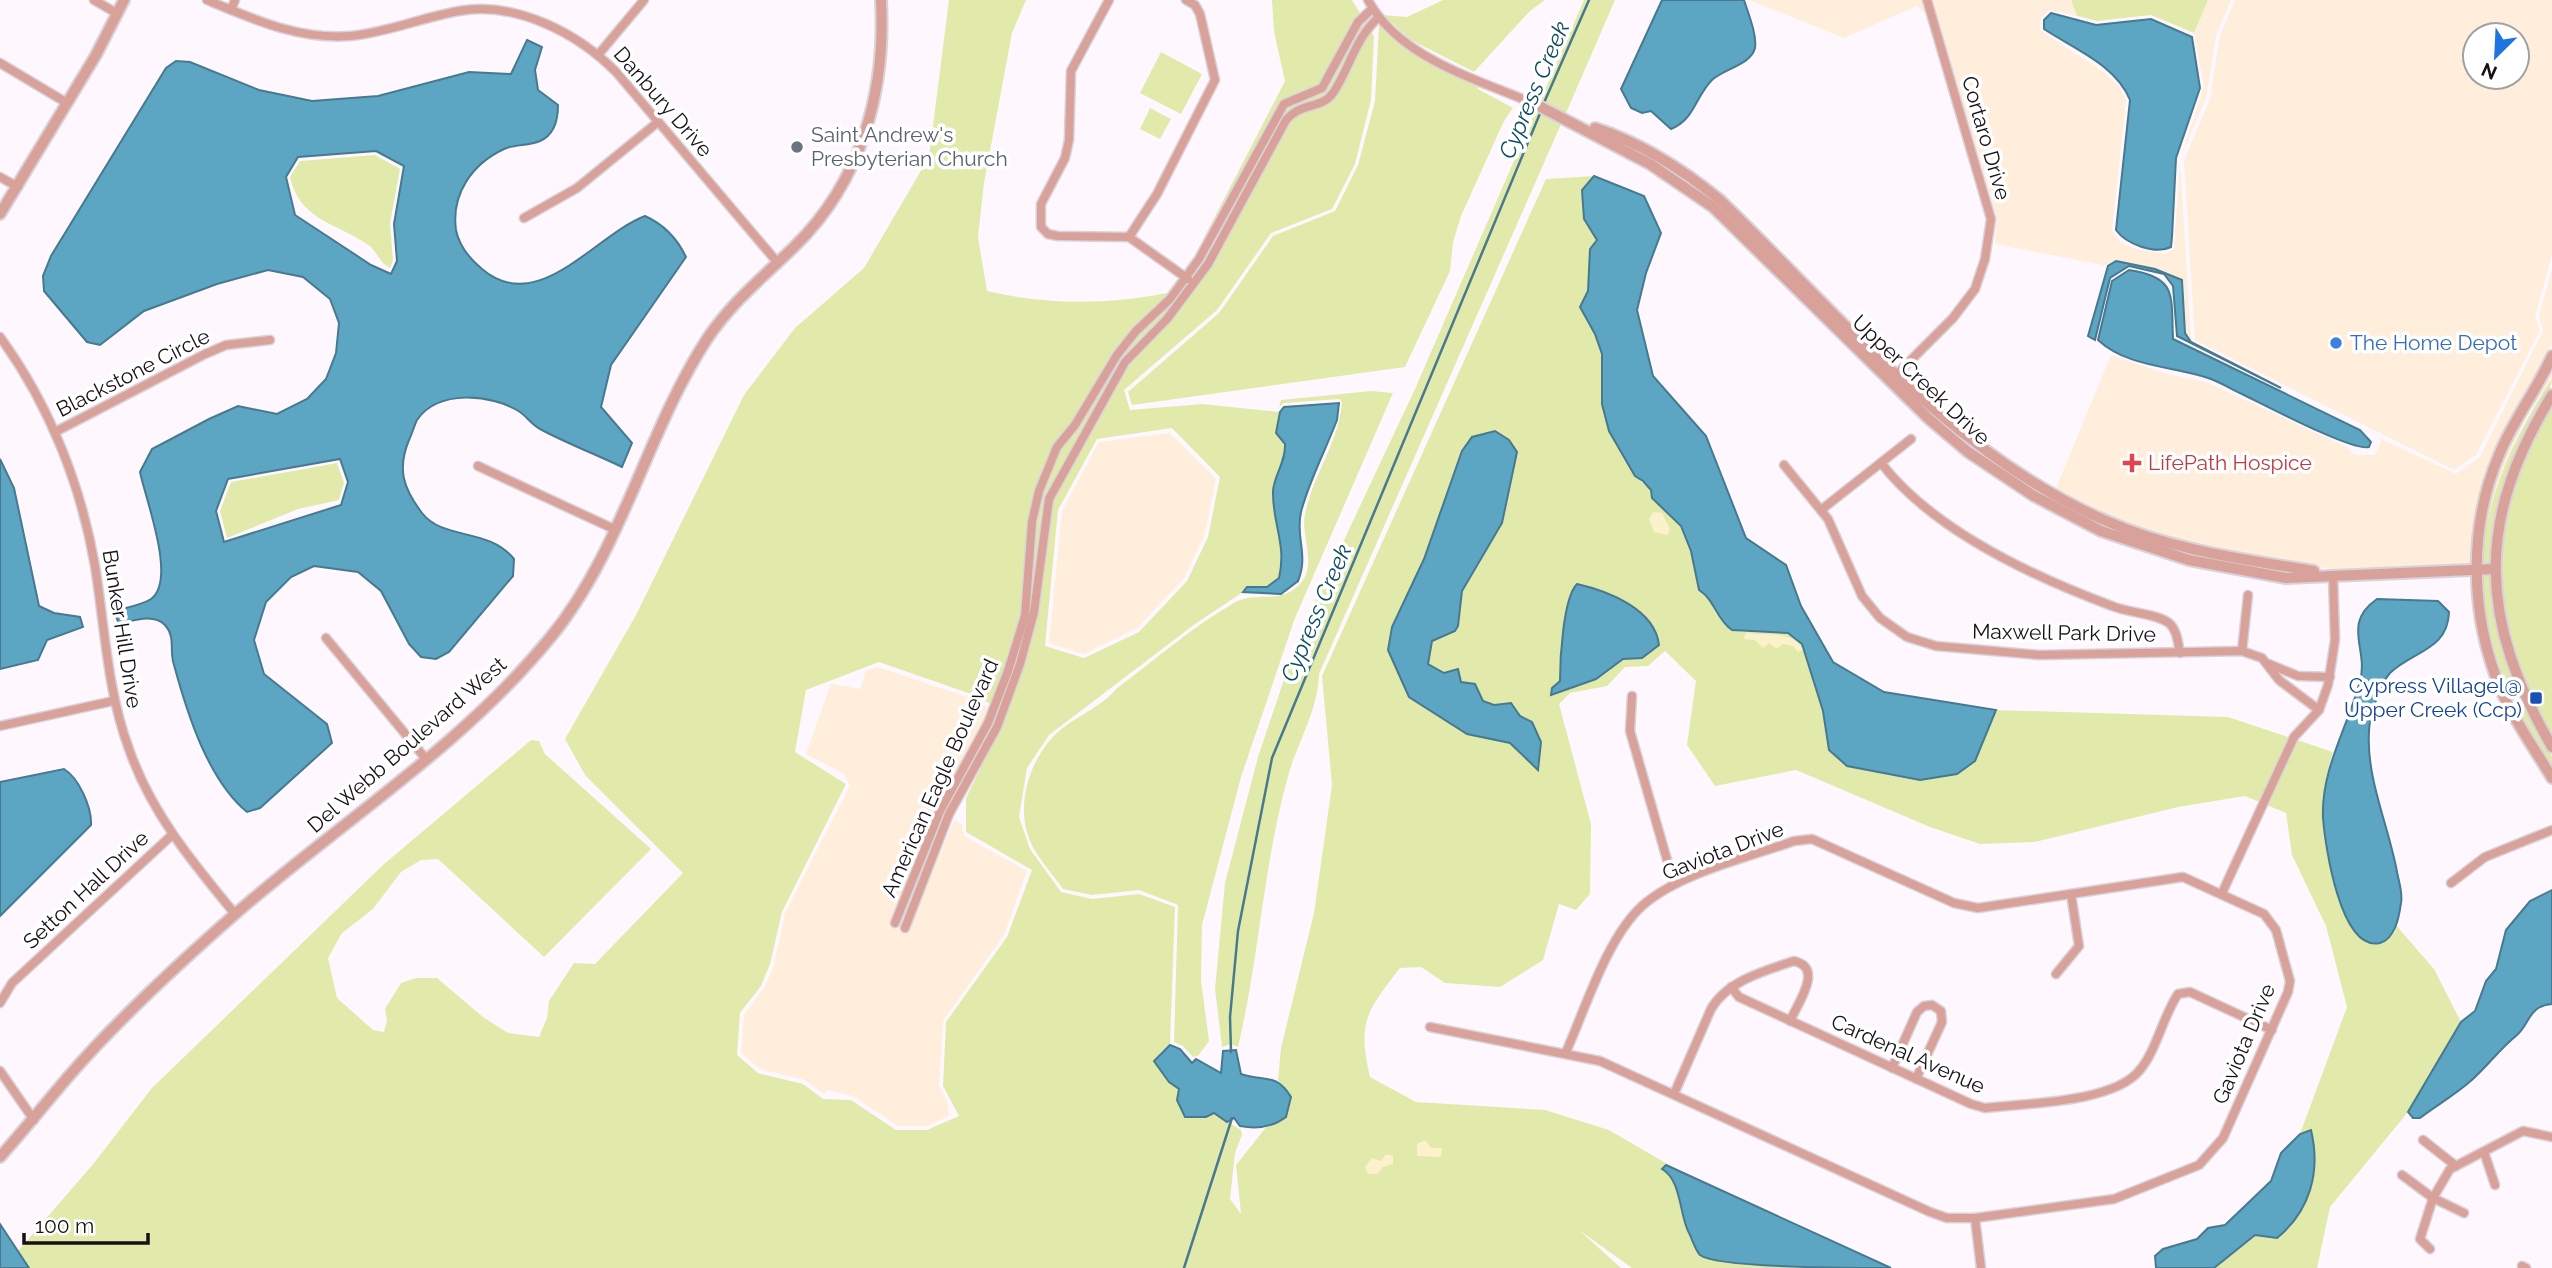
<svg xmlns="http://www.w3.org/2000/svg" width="2552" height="1268" viewBox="0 0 2552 1268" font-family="Raleway,sans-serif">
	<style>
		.commercial { fill: #feeedb; fill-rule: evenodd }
		.green { fill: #e2eaab; fill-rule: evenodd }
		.sand { fill: #fbf1cb }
		.water { fill: #5ca5c3; stroke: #47798f; stroke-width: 2; fill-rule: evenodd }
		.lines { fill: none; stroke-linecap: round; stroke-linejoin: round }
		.stream { stroke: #47798f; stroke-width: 2.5 }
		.minor-casing { stroke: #d9d3d9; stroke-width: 11 }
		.tertiary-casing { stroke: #d9d3d9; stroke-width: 14 }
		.minor { stroke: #d8a29b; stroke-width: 8 }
		.tertiary { stroke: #d8a29b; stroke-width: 10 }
		.worship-dot { fill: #6b7280; stroke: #fff; stroke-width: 2.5 }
		.shop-dot { fill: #3f7fe0; stroke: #fff; stroke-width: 2.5 }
		.health-dot { fill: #e0444e; stroke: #fff; stroke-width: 2.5 }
		.transit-dot { fill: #1a4fb4; stroke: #fff; stroke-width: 2.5 }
		.labels { text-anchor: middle; stroke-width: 7; stroke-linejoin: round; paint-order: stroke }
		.street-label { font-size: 21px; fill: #161116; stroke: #fff }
		.worship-label { font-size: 21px; fill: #5b616d; stroke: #fff; text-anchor: start }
		.shop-label { font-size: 21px; fill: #366cbe; stroke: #fff; text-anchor: start }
		.health-label { font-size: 21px; fill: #be3a42; stroke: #fff; text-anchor: start }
		.transit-label { font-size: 21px; fill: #164399; stroke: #fff; text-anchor: end }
		.water-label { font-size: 23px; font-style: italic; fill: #0d4c62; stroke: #fff }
	</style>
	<rect width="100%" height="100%" fill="#fef8fe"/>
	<!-- commercial -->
	<g class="commercial">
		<path d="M1749 0H1922L1926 14 1917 6 1844 38Z"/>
		<path d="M1932 0H2071L2077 16 2050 10 2041 18 2040 30 2105 73 2120 87 2126 101 2112 229 2120 242 2132 248 2165 254 2174 249 2180 161 2191 340 2185 333 2184 282 2130 263 2116 261 2108 266 1995 244 1996 217 1988 187Z"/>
		<path d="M2208 0H2231L2216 35 2206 98 2181 157 2204 87 2194 33Z"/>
		<path d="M2235 0H2552V255L2535 317 2540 330 2476 455 2454 470 2195 340 2184 160 2210 99 2220 36ZM2475 35H2517V77H2475Z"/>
		<path d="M2552 269V344L2504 431 2487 474 2478 504 2472 565 2339 570 2233 554 2129 525 2055 491 2111 355 2167 374 2206 382 2347 447 2355 455H2375L2381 443 2379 438 2456 474 2480 457 2543 331 2539 316Z"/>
		<path d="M2552 366V379L2526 417 2504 468 2482 545 2487 505 2495 477 2512 435Z"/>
		<path d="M1170 433 1216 479 1204 536 1184 578 1137 628 1084 654 1049 643 1062 511 1099 442Z"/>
		<path d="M877 667 967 697 990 708 936 809 890 926 897 929 906 913 899 930 907 933 954 820 962 824 964 836 1027 871 1004 935 943 1021 939 1086 947 1101 949 1116 927 1126H898L853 1096 827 1090 824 1094 805 1080 760 1069 741 1053 744 1015 765 987 774 965 785 913 850 786 844 774 806 754 831 684 860 689 866 671Z"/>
	</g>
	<!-- green -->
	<g class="green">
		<path d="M949 0H1026L1012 33 984 183 978 237 987 291C1046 305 1108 305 1167 293L1195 255 1285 81 1274 32 1272 0H1352L1374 36 1371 100 1355 164 1332 209 1271 233 1217 310 1124 390 1130 410 1202 404 1280 412 1276 433C1298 459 1274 466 1273 492 1273 525 1286 543 1279 578L1267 587H1247L1243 592 1195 624 1049 735 1027 768 1019 817 1030 849 1061 892 1092 899 1139 894 1175 907 1170 1045 1160 1053V1071L1179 1089 1190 1116 1201 1118 1214 1113 1241 1130 1242 1135 1235 1153 1230 1199 1241 1214 1236 1165 1267 1126 1278 1123 1291 1097 1278 1080 1281 1048 1314 913 1332 785 1322 676 1546 179 1594 176 1582 190 1586 224 1591 227 1597 239 1590 249 1588 291 1580 307 1595 334 1602 354V404L1621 454 1635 476 1651 490 1653 498 1681 526 1691 551 1699 590 1710 599 1715 612 1729 628 1742 632 1788 633 1802 644 1823 711 1829 750 1847 766 1894 776 1920 780 1957 774 1975 761 1996 710 2228 717 2333 752C2326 772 2323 795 2323 816 2323 846 2346 980 2395 932V924L2434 969 2461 1022 2408 1112 2330 1207 2317 1268H2156L2155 1256 2163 1249 2197 1239 2208 1228 2225 1225 2271 1181 2281 1153 2300 1134 2347 1007 2326 926 2292 855 2286 813 2245 796 2178 807 2035 842 1980 844 1930 827 1796 770 1715 786 1687 745 1696 681 1665 651 1648 666 1625 667 1607 686 1570 693 1559 704 1591 824 1590 894 1576 910 1559 904 1543 960 1500 987 1445 983 1421 967 1400 968C1367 1011 1357 1021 1370 1077L1416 1102 1545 1110 1609 1130 1676 1169 1891 1268H1632L1579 1230 1621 1268H30L18 1251 94 1163 152 1088 383 865 531 740 539 741 545 754 651 849 544 957 438 859 421 860 401 872 373 909 342 933 328 958 337 998 373 1030 384 1032 387 1021 385 1009 401 983 416 978H437L483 1017 508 1033 539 1037 547 1018 549 1001 574 963 595 964 683 873 585 775 565 739 636 615 744 395 795 328 864 268 929 157ZM1172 428 1220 477 1208 537 1187 581 1139 632 1084 658 1045 646 1058 510 1097 439ZM879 662 968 693 1008 712 966 798V832L1032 870 1007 937 946 1022 943 1086 959 1116 927 1130H896L851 1100 823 1099 803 1084 758 1073 737 1055 740 1013 761 986 770 964 782 912 846 784 795 752 806 690Z"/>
		<path d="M1443 0H1545L1530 11 1474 72 1411 40 1383 15 1407 17Z"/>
		<path d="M1584 0H1615L1566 113 1540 101Z"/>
		<path d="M2071 0H2208L2194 33 2151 15 2097 21 2077 16Z"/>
		<path d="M1379 24 1406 49 1477 84 1478 89 1513 108 1504 121 1461 216 1453 242 1450 271 1405 367 1132 405 1128 392 1219 313 1273 236 1335 211 1358 165 1375 101Z"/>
		<path d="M1161 52 1202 74 1181 114 1140 93Z"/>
		<path d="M1150 108 1171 119 1160 139 1140 129Z"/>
		<path d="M1536 110 1562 122 1319 674C1318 712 1296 744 1287 780 1263 868 1259 959 1238 1047L1231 1044 1222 1047 1215 989 1225 883 1258 757 1298 638 1415 389Z"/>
		<path d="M375 155 400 169 390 223 393 260 390 268C379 263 377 250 367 244 335 223 299 219 290 177L300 161Z"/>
		<path d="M2552 379C2552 394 2521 439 2514 457 2499 491 2494 528 2490 564H2481C2486 498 2515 433 2552 379Z"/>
		<path d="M1371 391 1393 393 1295 618 1241 777 1202 925 1201 980 1209 1041 1198 1056 1193 1057 1183 1046 1174 1042 1178 905 1139 890 1092 895 1063 889C1054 876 1042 863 1034 849 1014 815 1026 766 1052 738 1070 718 1100 709 1116 689 1155 660 1192 627 1234 603 1256 590 1277 605 1298 586 1319 568 1300 536 1305 514 1313 475 1339 442 1342 402L1339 399 1284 403 1279 407 1281 400Z"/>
		<path d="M2552 403V738C2503 654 2481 551 2522 460 2530 441 2542 422 2552 403Z"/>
		<path d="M337 463 344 483 339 500 298 509 227 538 220 511 231 482Z"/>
		<path d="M2481 574H2490C2495 641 2518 698 2552 756V769C2508 698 2490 658 2481 574Z"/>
	</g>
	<!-- sand -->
	<g class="sand">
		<path d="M1653 512 1662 513 1670 529 1667 535 1654 532 1649 519Z"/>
		<path d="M1747 633C1766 636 1794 630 1803 650L1798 652 1793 646 1783 644 1776 649 1769 643 1763 648 1755 640 1743 639Z"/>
		<path d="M1425 1140 1431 1148H1442L1441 1157 1417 1156V1144Z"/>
		<path d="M1386 1154 1393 1156V1164L1383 1167 1377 1174H1368L1365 1167 1372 1158 1381 1161Z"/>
	</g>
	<!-- water -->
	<g class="water">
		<path d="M1662 0H1744C1748 13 1757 34 1755 48 1751 65 1723 69 1712 80 1695 97 1695 119 1671 129L1651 111 1642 113 1631 108 1621 89Z"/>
		<path d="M2051 13 2096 25 2151 19 2192 37 2200 88 2176 158 2172 237 2171 247C2155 255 2126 244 2116 230L2130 100C2116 65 2074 49 2044 29V20Z"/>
		<path d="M527 40 542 47 535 70 538 90 558 105C558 119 554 135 540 141 529 146 515 144 504 149 472 164 451 194 456 230 459 246 470 259 482 269 538 317 595 235 645 216 665 225 677 238 686 257L611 365 601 407 632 443 622 467C595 454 566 443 540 429 532 425 527 417 520 412 492 394 438 389 417 420 414 426 412 434 409 440 397 469 403 488 422 513 444 541 488 527 514 559L513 576 449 652 436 659 421 657 409 644 381 591 358 572 314 566 291 577 266 602 254 640 264 674 327 724 332 743 260 808 247 812C208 780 187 713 174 665 169 651 176 637 165 625 153 613 133 621 119 624L114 611C125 608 142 605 151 599 177 580 146 501 140 472L152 449 209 419 238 406 277 414 307 399 326 379 336 353 339 323 330 299 303 277 268 270 217 284 144 311 100 345 87 342 44 291 43 276 51 256 166 68 176 61 190 62 259 90 312 101 378 96 469 72 511 74ZM376 151 404 166 394 224 397 261 391 274 371 265 295 215 286 177 298 157ZM340 459 348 482 341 505 224 542 216 511 228 479Z"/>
		<path d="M1594 176 1644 196 1661 233 1646 273 1637 310 1653 376 1706 436 1746 538 1786 565 1801 606 1833 662 1884 692 1996 710 1975 761 1957 774 1920 780 1847 766 1829 750 1823 711 1802 644 1788 633 1732 630C1716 619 1715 600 1699 590L1691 551 1681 526 1652 498 1651 490 1643 481 1635 476 1609 431 1602 404V354L1595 334 1580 307 1588 291 1590 249 1597 240 1584 219 1582 190Z"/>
		<path d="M2116 261 2155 269 2182 280 2185 333 2191 342 2281 388 2177 336 2173 286 2164 274 2129 266 2110 278 2095 340 2088 336 2108 266Z"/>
		<path d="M2129 270C2178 277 2171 296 2173 339L2360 430 2371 442 2369 447C2353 452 2263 404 2242 394 2231 389 2220 382 2208 378 2172 366 2127 367 2098 340L2112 281Z"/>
		<path d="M1339 403 1337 420C1326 449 1309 481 1301 512 1295 538 1309 554 1298 581L1281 594 1243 592 1247 587H1267L1279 578C1287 544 1272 523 1273 491 1274 475 1286 462 1285 444L1276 433 1280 412 1284 407Z"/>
		<path d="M1495 431 1509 440 1517 452 1502 523 1462 591 1458 626 1455 631 1432 641 1428 664 1444 673 1458 669 1461 682 1475 684 1483 701 1494 705 1511 703 1520 716 1532 722 1541 742 1538 770 1510 743 1467 734 1409 697 1388 650 1392 627 1424 559 1462 451 1472 437Z"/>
		<path d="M0 459 14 488 39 606 54 613 80 617 83 627 47 640 38 660 0 669Z"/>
		<path d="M1577 584C1608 591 1655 609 1659 645L1642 658 1623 659 1596 679 1551 695 1552 688 1560 681C1560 660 1563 598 1577 584Z"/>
		<path d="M2377 599 2438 601 2449 612C2448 650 2413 651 2390 673 2380 684 2369 717 2369 732 2366 778 2389 827 2397 872 2399 882 2403 894 2401 903 2399 917 2395 939 2380 943 2340 952 2325 844 2323 818 2321 768 2348 727 2360 681 2369 649 2341 624 2377 599Z"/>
		<path d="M64 769C79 778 92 808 91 825L0 916V782Z"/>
		<path d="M2552 890V1004C2528 1006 2530 1024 2517 1035 2501 1048 2489 1064 2474 1078 2458 1093 2437 1105 2420 1118H2413L2408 1112 2461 1022 2475 1011 2486 981 2496 969 2506 930 2530 901Z"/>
		<path d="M1170 1045 1180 1049 1192 1063 1196 1059 1221 1073 1223 1051 1236 1050 1241 1074C1264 1082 1276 1072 1291 1097L1286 1117C1273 1127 1256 1129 1240 1126L1234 1118 1227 1122 1214 1113 1206 1117H1185L1177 1100 1179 1089 1169 1082 1154 1061Z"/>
		<path d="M2311 1130C2321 1172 2310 1211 2277 1238L2255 1235 2214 1268H2156L2155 1256 2163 1249 2197 1239 2208 1228 2225 1225 2271 1181 2281 1153 2300 1134Z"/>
		<path d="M1666 1165 1891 1268C1860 1268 1717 1268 1700 1255 1695 1250 1692 1238 1688 1231 1679 1211 1681 1180 1662 1169Z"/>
		<path d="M0 1224 29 1268H0Z"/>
	</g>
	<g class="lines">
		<!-- stream -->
		<g class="stream">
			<path d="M1543 105 1589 0"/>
			<path d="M1231 1052 1230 1017 1238 931 1272 758 1541 111"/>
			<path d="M1184 1268 1232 1118"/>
		</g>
		<defs>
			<g id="minor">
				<path d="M94 0 118 14"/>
				<path d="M207 0C253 19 298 40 350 36 386 33 423 17 459 11 516 1 578 33 617 73L777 262"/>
				<path d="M1109 0 1071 71 1069 140 1065 158 1041 204V227L1048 234 1058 236 1129 237 1188 279"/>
				<path d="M1368 0C1399 59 1480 80 1537 105"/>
				<path d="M231 10 235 0"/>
				<path d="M598 55 644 0"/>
				<path d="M0 63 67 103"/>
				<path d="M0 177 18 187"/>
				<path d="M524 218 577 188 658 122"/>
				<path d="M1129 237 1157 194 1215 80 1200 14 1195 5 1186 0"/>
				<path d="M0 337C49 404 81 485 95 566 105 628 107 690 129 749 151 813 193 863 235 914"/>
				<path d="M1894 377 1953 318 1975 289 1985 259 1991 219 1927 0"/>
				<path d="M55 432 203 355 226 345 270 340"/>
				<path d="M1881 463C1933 530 2034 577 2112 606 2129 613 2155 613 2169 623 2177 630 2178 643 2180 653"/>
				<path d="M1784 465 1828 519 1862 596 1880 618 1907 637 1936 646 2039 655 2242 651 2262 658 2279 680 2319 710"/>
				<path d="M478 466 614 529"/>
				<path d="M1821 510 1911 439"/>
				<path d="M326 638 426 759"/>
				<path d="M2242 651 2248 595"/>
				<path d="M2269 664 2298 676 2330 677"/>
				<path d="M1632 696 1630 731 1674 884"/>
				<path d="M0 726 113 701"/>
				<path d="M2451 883 2485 857 2552 830"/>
				<path d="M2222 893 2294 737 2319 710 2328 685 2335 640 2333 575"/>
				<path d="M895 923 940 811 988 723 1008 671 1025 616 1032 522 1039 491 1057 447 1075 425 1117 355 1136 331 1170 299 1199 259 1284 104 1322 88 1358 22 1372 9"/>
				<path d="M905 928 949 814 997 727 1020 664 1034 612 1049 499 1125 362 1167 319 1208 264 1286 120C1301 102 1322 109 1333 93 1350 68 1355 38 1379 17"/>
				<path d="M2056 974 2079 946 2071 894"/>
				<path d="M1731 987 1739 997 1971 1104 1985 1108C2026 1103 2112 1103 2139 1071 2156 1052 2163 1016 2178 994L2190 992 2272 1030"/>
				<path d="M0 1003 12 983 172 835"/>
				<path d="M1430 1027 1600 1061 1930 1212 1947 1218H1975L2114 1199 2199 1165 2223 1138 2288 992 2290 981 2276 930 2264 914 2183 877 1978 908 1954 903 1812 839 1794 841C1747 858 1679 873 1642 906 1607 938 1586 1007 1566 1052"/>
				<path d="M1892 1068 1917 1012 1924 1006 1932 1005 1941 1011 1942 1022 1916 1079"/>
				<path d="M0 1071 34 1120"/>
				<path d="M1674 1094 1711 1009C1727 981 1764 971 1794 961 1824 968 1798 1003 1790 1021"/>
				<path d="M2423 1140 2456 1166"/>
				<path d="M2484 1152 2495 1185"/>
				<path d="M2402 1175 2433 1198 2464 1213"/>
				<path d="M1975 1218 1981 1268"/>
				<path d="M2430 1249 2420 1239 2433 1198 2450 1169 2523 1131 2552 1137"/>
				<path d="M2522 1266 2526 1268"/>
			</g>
			<g id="tertiary">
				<path d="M1537 105 1650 164 1713 207 1929 419 1968 452 2034 496 2101 531 2189 560 2286 578 2494 569"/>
				<path d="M1595 128C1642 143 1682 169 1720 200 1838 314 1951 453 2104 520 2171 550 2242 559 2314 571"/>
				<path d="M0 214 96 55 124 0"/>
				<path d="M2552 356C2537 390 2513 420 2499 455 2468 528 2470 616 2501 690 2514 721 2535 749 2552 778"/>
				<path d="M2552 395C2475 521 2479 620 2552 747"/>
				<path d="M0 1157C23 1131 45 1104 68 1077 118 1019 177 965 234 915 339 823 461 747 550 638 622 551 646 433 707 339 731 303 764 276 794 247 862 181 886 91 881 0"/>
			</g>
		</defs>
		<!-- minor casing -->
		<use href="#minor" class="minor-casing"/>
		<!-- tertiary casing -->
		<use href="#tertiary" class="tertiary-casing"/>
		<!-- minor -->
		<use href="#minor" class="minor"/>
		<!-- tertiary -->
		<use href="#tertiary" class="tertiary"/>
	</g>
	<!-- markers -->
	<circle class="worship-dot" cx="797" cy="147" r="7"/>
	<circle class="shop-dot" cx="2336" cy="343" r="7"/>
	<path class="health-dot" d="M2128.5 452.5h7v7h7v7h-7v7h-7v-7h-7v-7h7z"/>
	<rect class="transit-dot" x="2529" y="691" width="14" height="14" rx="3.5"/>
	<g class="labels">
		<!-- street labels -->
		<g class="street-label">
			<text transform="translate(663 102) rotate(49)" y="7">Danbury Drive</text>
			<text transform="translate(1986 138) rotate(74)" y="7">Cortaro Drive</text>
			<text transform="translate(133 373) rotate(-27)" y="7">Blackstone Circle</text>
			<text transform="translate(1921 380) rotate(43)" y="7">Upper Creek Drive</text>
			<text transform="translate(122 629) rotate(81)" y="7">Bunker Hill Drive</text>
			<text transform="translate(2064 633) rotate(1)" y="7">Maxwell Park Drive</text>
			<text transform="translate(407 745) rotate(-41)" y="7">Del Webb Boulevard West</text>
			<text transform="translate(940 778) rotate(-66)" y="7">American Eagle Boulevard</text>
			<text transform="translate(1723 851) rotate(-21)" y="7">Gaviota Drive</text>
			<text transform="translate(86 890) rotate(-43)" y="7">Setton Hall Drive</text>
			<text transform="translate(2244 1044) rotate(-67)" y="7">Gaviota Drive</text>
			<text transform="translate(1908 1054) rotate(24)" y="7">Cardenal Avenue</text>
		</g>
		<!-- worship labels -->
		<g class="worship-label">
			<text x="811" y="142">Saint Andrew's<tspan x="811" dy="24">Presbyterian Church</tspan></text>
		</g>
		<!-- shop labels -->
		<g class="shop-label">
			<text x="2350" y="350">The Home Depot</text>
		</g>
		<!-- health labels -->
		<g class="health-label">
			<text x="2148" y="470">LifePath Hospice</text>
		</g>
		<!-- transit labels -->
		<g class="transit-label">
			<text x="2522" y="693">Cypress Villagel@<tspan x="2522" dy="24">Upper Creek (Ccp)</tspan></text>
		</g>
		<!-- water labels -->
		<g class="water-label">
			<text transform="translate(1534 90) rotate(-67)" y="8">Cypress Creek</text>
			<text transform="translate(1316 613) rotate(-67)" y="8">Cypress Creek</text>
		</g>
	</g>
	<!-- north arrow -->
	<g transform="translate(2496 56) rotate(204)"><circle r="33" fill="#ffffff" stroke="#a2a0a2" stroke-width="2"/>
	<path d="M0-5L12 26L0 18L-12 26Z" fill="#1f75df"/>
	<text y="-10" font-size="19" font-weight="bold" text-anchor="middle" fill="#161116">N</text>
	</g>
	<!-- scale -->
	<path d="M24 1233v10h124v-10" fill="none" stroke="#161116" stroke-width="3.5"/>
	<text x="35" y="1233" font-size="21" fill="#161116" stroke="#ffffff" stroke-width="5" paint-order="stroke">100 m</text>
</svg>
